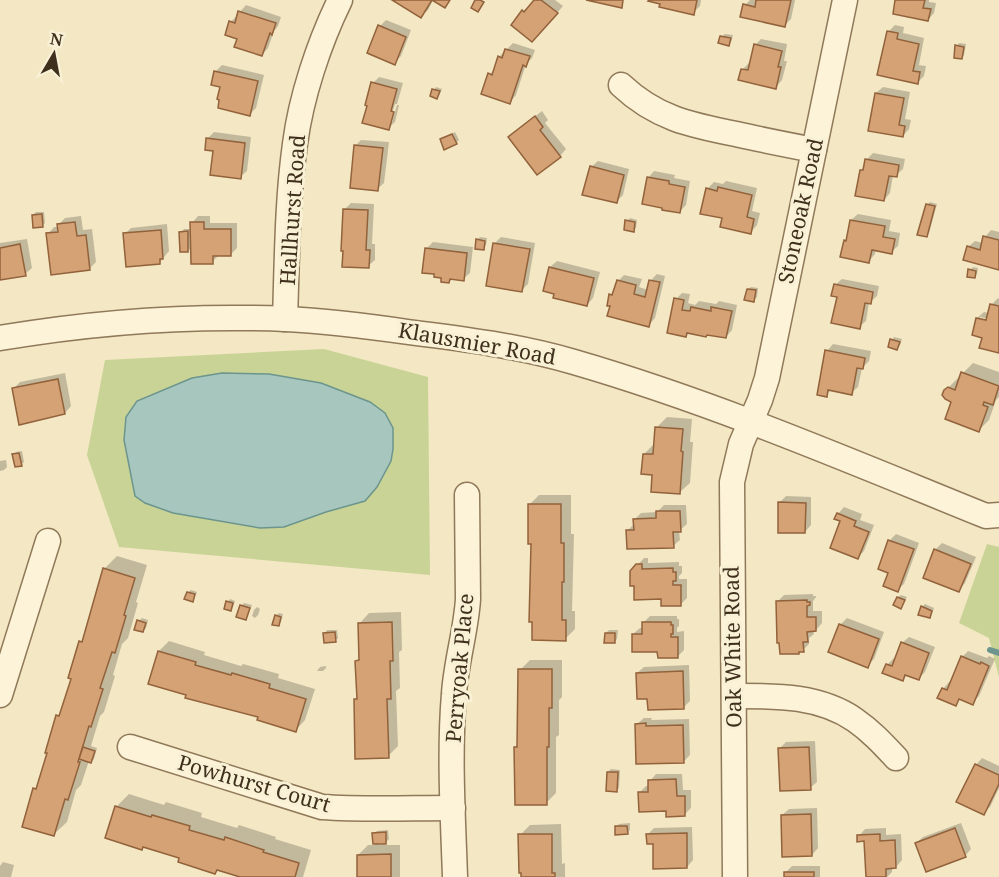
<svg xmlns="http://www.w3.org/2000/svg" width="999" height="877" viewBox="0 0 999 877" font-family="'Noto Serif',serif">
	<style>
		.green { fill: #c9d396 }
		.water { fill: #a6c6be; stroke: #6c958d; stroke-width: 1.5 }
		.shadow { fill: #0003; fill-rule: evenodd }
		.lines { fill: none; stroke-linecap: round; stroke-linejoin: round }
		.stream { stroke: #6c958d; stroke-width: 6 }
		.building { fill: #d5a276; stroke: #92623b; stroke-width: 1.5 }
		.street-casing { stroke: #907958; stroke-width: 27 }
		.street { stroke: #fcf3d9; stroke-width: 24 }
		.labels { text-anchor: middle; stroke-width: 6; stroke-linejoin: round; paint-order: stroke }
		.street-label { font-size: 21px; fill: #3f2f1d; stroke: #f9f1d5 }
	</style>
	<rect width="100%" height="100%" fill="#f3e7c4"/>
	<!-- green -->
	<g class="green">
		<path d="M324 349 428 377 430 575 119 547 87 455 105 360Z"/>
		<path d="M987 544 999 547V677L989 638 959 623Z"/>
	</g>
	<!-- water -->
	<path class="water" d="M222 373 269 374 321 383 370 402 385 413 393 428V449L391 461 377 487 365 501 326 512 284 527 260 528 173 513 145 503 135 496 124 440 126 417 137 401 192 378Z"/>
	<!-- shadow -->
	<g class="shadow">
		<path d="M394 0H433L428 10 421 16Z"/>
		<path d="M536 0H555L563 6 539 34 513 25 523 11 530 5 531 6Z"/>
		<path d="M650 0H701L700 6 693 13Z"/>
		<path d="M750 0H795L791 19 785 25 745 5Z"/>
		<path d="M897 0H929V2L936 3 934 13 928 20Z"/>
		<path d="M246 5 281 17 278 26 274 31 268 48 262 55 239 38 231 22Z"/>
		<path d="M386 20 411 30 401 56 394 63 380 26Z"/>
		<path d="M895 25 904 27 903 33 924 38 919 65 926 66 924 76 918 82 888 32Z"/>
		<path d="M725 34 733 35 731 42 729 44 722 36Z"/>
		<path d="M761 39 787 44 784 61H787L782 80 776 87 742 70 749 63 751 64 755 45Z"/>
		<path d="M513 43 535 50 532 58 526 64 516 95 510 102 490 74 495 69 499 57Z"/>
		<path d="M959 43 966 44 964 55 962 57 957 46Z"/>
		<path d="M222 65 264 75 256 108 250 114 215 72Z"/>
		<path d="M379 77 403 83 397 104H395L389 123H392L397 105H399L395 122 388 128 373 83Z"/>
		<path d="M436 87 442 89 439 95 437 97 434 90Z"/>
		<path d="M883 87 910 92 905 119 911 120 909 129 903 136 876 93Z"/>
		<path d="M542 111 548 120 545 123 566 149 560 156 516 131Z"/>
		<path d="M214 132 251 137 247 171 240 177 214 149 207 139Z"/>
		<path d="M455 132 459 140 456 143 442 140 445 137Z"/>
		<path d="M361 140 389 142 384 183 377 189 355 146Z"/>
		<path d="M873 153 905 159 903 169 896 175H893L890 193 884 200 862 170 865 167 866 160Z"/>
		<path d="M598 161 629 169 623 195 616 202 591 167Z"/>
		<path d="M654 171 675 175 674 178 690 181 686 205 679 212 648 178Z"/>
		<path d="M726 181 757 188 752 211 760 213 757 225 751 232 724 217 707 189 714 182 723 184Z"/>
		<path d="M930 202 937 204 929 233 926 236 927 205Z"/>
		<path d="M351 203 374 204 372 244H375V260L368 266 344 250 345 209Z"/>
		<path d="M36 212H44L45 223 42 226 33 215Z"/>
		<path d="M858 214 891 220 889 231 900 233 898 246 891 252 876 249 875 254 869 261 845 241 848 238 851 220Z"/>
		<path d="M81 216 83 230 92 229 96 262 90 268 48 234 54 227H59L58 225 65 218Z"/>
		<path d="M198 216H210V223H237V248L230 255H219L212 262 192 247 188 251 181 232 184 229H192V223Z"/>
		<path d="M630 218 637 220 636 228 633 230 627 221Z"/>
		<path d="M167 224 169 251 159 263 125 234 131 228Z"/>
		<path d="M991 230 999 232V269L968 247 975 241 983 243 985 237Z"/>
		<path d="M480 237 487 238 486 245 483 248 477 240Z"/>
		<path d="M501 237 535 243 528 284 522 290 488 285 495 243Z"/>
		<path d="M27 239 32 268 25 274 2 278 0 280V243Z"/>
		<path d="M433 242 473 247 470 273 463 279 453 278 449 282 426 249Z"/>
		<path d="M557 261 600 272 593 298 587 305 550 267Z"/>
		<path d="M973 267 978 268 977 274 974 277 970 270Z"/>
		<path d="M657 274 665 276 655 318 649 325 612 305 611 295 615 290 618 281 624 275 642 279 639 287 648 290 651 280Z"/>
		<path d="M842 279 879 286 877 296 869 303 866 321 859 327 838 296 835 285Z"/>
		<path d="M751 287 758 288 757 297 754 300 748 289Z"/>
		<path d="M682 293 690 294 688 303 695 305 699 301 716 304 719 301 737 305 732 330 726 337 689 332 685 336 676 299Z"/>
		<path d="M998 298 999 299V351L977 318 984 312 989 313 991 305ZM980 317 994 320 993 323 980 320Z"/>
		<path d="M894 337 902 339 900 345 897 348 892 340Z"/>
		<path d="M833 344 871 351 869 361 862 368 858 387 851 393 832 389 826 395 827 351Z"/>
		<path d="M973 363 999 372V397L996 400 989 420 979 430 945 391Z"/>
		<path d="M65 373 71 406 65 413 14 388 20 382Z"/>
		<path d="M667 417 692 419 690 442H693L690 483 680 492 653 474 644 454 654 444 657 427Z"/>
		<path d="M22 451 24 462 21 465 14 455 16 452Z"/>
		<path d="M6 460 7 467 4 470 0 471V461Z"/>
		<path d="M539 495H571V534H574L572 611H575V629L565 639 532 542 529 505Z"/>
		<path d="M786 496 811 497V525L805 532 779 503Z"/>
		<path d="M664 505H686L687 524 679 531 680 540 673 546 628 530 635 523V519L641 513 657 512Z"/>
		<path d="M844 507 862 514 860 520 874 525 864 551 858 557 838 514Z"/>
		<path d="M896 534 919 543 904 584 897 590 890 572 880 568 890 540Z"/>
		<path d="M942 543 976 557 965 583 959 590 935 550Z"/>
		<path d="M117 556 147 565 136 602 138 603 128 638 122 644 113 675 115 676 104 712 100 716 91 746 97 748 94 759 91 762 89 761 81 785 76 790 67 822 53 835 35 789 39 785 58 716 63 711 72 678 81 642 85 638 104 569Z"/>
		<path d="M644 558H648V563L679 562V566H682V573L679 576V579H687V598L681 604 663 598 635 585 631 572Z"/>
		<path d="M191 590 197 592 195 597 193 600 188 592Z"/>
		<path d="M813 594V596H816V597L813 601V611H822V623L816 630H813L814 634 809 638V644L803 650 778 601 784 595Z"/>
		<path d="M901 595 907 597 901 607 898 597Z"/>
		<path d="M230 599 235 601 233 607 230 609 228 602Z"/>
		<path d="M244 603 252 605 248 615 245 618 238 616 242 605Z"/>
		<path d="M925 604 934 608 932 614 929 617 922 607Z"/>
		<path d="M257 607 260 609 258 615 255 618 252 616 254 610Z"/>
		<path d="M401 612 402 650 399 652 400 688 396 691 398 746 388 756 355 700 358 697 357 661 360 658V623L369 613Z"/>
		<path d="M279 613 283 614 281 622 278 625 276 616Z"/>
		<path d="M650 616H677V619H679V626L677 628V632L684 631V650L677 657 659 651 633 634 640 628H644V622Z"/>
		<path d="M142 618 148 620 146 628 143 631 139 621Z"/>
		<path d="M847 618 884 632 874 659 867 666 840 625Z"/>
		<path d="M327 630H337L338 638 335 641 325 633Z"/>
		<path d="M609 630H618L617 639 615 641 606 633Z"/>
		<path d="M909 637 935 647 925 672 919 678 907 674 903 679 887 665 894 658 896 659 902 643Z"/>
		<path d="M169 641 205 652 204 655 241 666 243 664 279 674 278 678 315 689 305 720 296 730 260 716 188 694 159 651Z"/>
		<path d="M968 651 987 658 989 656 995 659 979 696 972 703 961 698 956 704 943 689 949 682 951 683 962 657Z"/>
		<path d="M530 660H562V697L559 700V735L556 737V793L546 803 515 747 518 744 520 670Z"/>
		<path d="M689 665 690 701 684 707 649 698 637 673 644 667Z"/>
		<path d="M326 666V668L323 671H317L320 667Z"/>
		<path d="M644 718H652L651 720 689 719 690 755 684 761 637 724Z"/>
		<path d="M815 741 817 782 810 788 780 748 786 742Z"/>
		<path d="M982 758 999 766V788L990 807 983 813 976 765Z"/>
		<path d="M611 769 620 770 619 788 616 790 608 772Z"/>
		<path d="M656 774H682L683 790H691V808L684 815 667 809 640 792 646 786H650V781Z"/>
		<path d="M129 794 164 805 166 802 202 813 201 817 237 828 239 825 276 837 275 839 311 850 303 877H245L144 846 142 849 116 807Z"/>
		<path d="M817 808 818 848 812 855 782 815 789 809Z"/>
		<path d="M630 823V830L627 833 616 827 619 824Z"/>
		<path d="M961 823 971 849 965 856 916 843 923 837Z"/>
		<path d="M561 824 562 864 565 863V877H523L520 835 530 825Z"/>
		<path d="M692 827 693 860 687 867 654 843 648 834 654 828Z"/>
		<path d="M886 828V835L901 834 902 860 896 867H892V872L887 877H867L865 839 859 836 865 829Z"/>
		<path d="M388 830 389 839 386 842 378 843V845H400V877H358V855L368 845H375L374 833 377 831Z"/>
		<path d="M3 862 14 865 11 877H0V866Z"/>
		<path d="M792 866H820V877H785V873Z"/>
	</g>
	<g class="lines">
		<!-- stream -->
		<path class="stream" d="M990 650 999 653"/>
	</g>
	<!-- building -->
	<g class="building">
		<path d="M392 0H450L445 8 432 0 421 18Z"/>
		<path d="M475 0H480L484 2 478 12 471 8Z"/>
		<path d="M534 0H541L558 13 532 42 511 25 522 10 524 12Z"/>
		<path d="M586 0H623L622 8Z"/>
		<path d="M649 0H697L694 15 659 7 660 4 648 1Z"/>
		<path d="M756 0H791L785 27 740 17 743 4 755 7Z"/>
		<path d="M895 0H925L923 8 931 9 928 21 893 14Z"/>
		<path d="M238 11 276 23 272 35 270 33 262 56 234 47 237 39 225 35 229 21 235 23Z"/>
		<path d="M378 25 406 37 395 65 367 53Z"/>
		<path d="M887 31 898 33 897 39 919 44 913 71 920 72 918 84 877 75Z"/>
		<path d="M720 36 731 38 729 46 718 43Z"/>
		<path d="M754 44 782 51 778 67H781L776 89 738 80 741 69 748 70Z"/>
		<path d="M955 45 964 47 962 59 954 58Z"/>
		<path d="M505 49 530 56 526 67 523 65 510 104 481 94 488 73 492 75 498 56 502 58Z"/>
		<path d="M214 71 258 81 250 116 218 108 219 100 217 99 220 87 211 85Z"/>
		<path d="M371 82 397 89 391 111 394 112 389 130 362 123 367 106 365 105Z"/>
		<path d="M432 89 440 91 437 99 430 96Z"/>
		<path d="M875 93 904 98 899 125 905 126 903 137 868 131Z"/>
		<path d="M535 116 543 127 540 130 561 157 537 175 508 137Z"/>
		<path d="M452 134 457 144 444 150 440 139Z"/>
		<path d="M206 138 245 143 241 179 210 175 213 151 205 150Z"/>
		<path d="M354 145 383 148 378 191 350 188Z"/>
		<path d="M865 159 899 165 897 177 889 176 884 201 855 196 860 170H863Z"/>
		<path d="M590 166 624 175 617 203 582 195Z"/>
		<path d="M647 177 669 181V184L685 187 680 213 662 210V208L642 204Z"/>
		<path d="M718 187 752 195 747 217 754 219 751 234 720 227 722 218 700 214 706 188 717 191Z"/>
		<path d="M926 204 935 206 927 237 917 235Z"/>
		<path d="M343 209 368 210 366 250H370L369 268 342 267 343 251H341Z"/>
		<path d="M42 214 43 227 33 228 32 215Z"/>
		<path d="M625 220 635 222 634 232 624 230Z"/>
		<path d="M850 220 885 226 883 237 895 239 892 254 872 250 869 263 840 257 844 240 846 241Z"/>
		<path d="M75 222 77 236 86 235 90 270 51 275 46 233 58 232 57 224Z"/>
		<path d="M190 222H204V229H231V256H213V264H191Z"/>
		<path d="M161 230 163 259H160V264L126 267 123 233Z"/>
		<path d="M188 231V252H180L179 232Z"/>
		<path d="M983 236 999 240V270L963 260 967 246 980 250Z"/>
		<path d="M476 239 485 241 484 250 475 249Z"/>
		<path d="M493 243 530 249 522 292 486 286Z"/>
		<path d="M20 244 26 276 0 280V248Z"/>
		<path d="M425 248 467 253 464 281 450 279 449 283 441 282V278L434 277V274L422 273Z"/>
		<path d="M549 267 594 278 587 306 553 298 554 294 543 291Z"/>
		<path d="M968 269 976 271 975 278 967 277Z"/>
		<path d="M617 280 636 285 634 294 645 297 649 280 660 282 649 327 607 316 610 306H607L609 294 612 295Z"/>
		<path d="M834 284 873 292 871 304 865 303 860 329 831 323 837 297 831 296Z"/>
		<path d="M747 289 756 290 754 302 744 300Z"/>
		<path d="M674 298 684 300 682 310 690 311 691 307 711 311V307L732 311 726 338 707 335 706 337 687 333 686 337 667 333Z"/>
		<path d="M990 304 999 306V353L979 348 982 338 972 335 976 318 986 320Z"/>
		<path d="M890 339 900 342 897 350 888 347Z"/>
		<path d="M825 350 865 358 863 369 857 368 852 395 828 390 827 397 817 395Z"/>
		<path d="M961 372 999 386 993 405 984 402 983 405 988 407 979 432 945 419 951 402 945 399 942 395 944 390 948 387 955 390Z"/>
		<path d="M58 379 65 414 19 425 12 388Z"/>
		<path d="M655 427 683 429 681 451 683 452 680 494 651 492 652 475 641 474 643 454H653Z"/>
		<path d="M19 453 22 466 15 467 12 454Z"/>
		<path d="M778 502 806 503 805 533H778Z"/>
		<path d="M528 504H561V543H564V582H562V620H566V641L532 640V622H529L531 544H528Z"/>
		<path d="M656 511H680L681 532H673L674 548 627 549 626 530H634L633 519 656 518Z"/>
		<path d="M837 513 856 521 854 526 869 532 858 559 830 548 840 521 834 519Z"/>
		<path d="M888 540 914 549 898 592 883 586 888 573 878 569Z"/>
		<path d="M934 549 971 564 959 592 923 578Z"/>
		<path d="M636 564H642V569L673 568V572H676V581H673V585H681V606H661V599L634 600V586H630V571Z"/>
		<path d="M103 568 135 578 124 615 126 616 115 653 112 652 100 688 103 689 91 727 89 726 78 762H80L68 800 65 799 54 836 22 827 33 788 36 789 47 753H45L56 715 59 716 71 679 68 678 79 641 82 642Z"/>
		<path d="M187 592 195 594 193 602 184 599Z"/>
		<path d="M897 597 905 600 901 609 893 605Z"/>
		<path d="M807 600V602H810V605L807 606V617H816V631L807 632 808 642H803L804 652H799V654H780L779 643H777L776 601Z"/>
		<path d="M226 601 233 603 231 611 224 609Z"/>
		<path d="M240 605 250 608 246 620 236 617Z"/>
		<path d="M921 606 932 611 930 618 918 615Z"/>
		<path d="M275 615 281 617 279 626 272 625Z"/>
		<path d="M137 620 146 623 143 632 134 630Z"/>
		<path d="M392 622 393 661H390L391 699H387L389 758 355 759 354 699H357L355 661 359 660 358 623Z"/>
		<path d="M642 622H671V625H673V634H671V637H678V658H658L657 652H632V634H642Z"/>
		<path d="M839 624 879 639 868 668 828 652Z"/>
		<path d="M335 632 336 642 324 643 323 633Z"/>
		<path d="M605 633H615V643H604Z"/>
		<path d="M901 642 929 653 919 680 905 675 903 681 882 673 886 664 892 666Z"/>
		<path d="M158 651 196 662 195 665 231 675 232 673 270 684 269 688 306 699 296 732 257 720 258 717 185 698 186 695 148 684Z"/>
		<path d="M961 656 980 664 981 662 989 666 973 705 959 699 956 706 937 698 942 688 947 690Z"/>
		<path d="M518 669H552V708H549V747H547V805H515L514 747H517Z"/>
		<path d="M683 671 684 709 648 710 647 699H637L636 673Z"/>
		<path d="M646 723V726L683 725 684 763 636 764 635 724Z"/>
		<path d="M83 747 95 751 91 763 79 759Z"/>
		<path d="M809 747 811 790 780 791 778 748Z"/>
		<path d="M975 764 999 775V784L984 815 956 802Z"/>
		<path d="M607 772H618L617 792 606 791Z"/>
		<path d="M676 779 677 796H685V816L666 817V811L639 812 638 792H648V780Z"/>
		<path d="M115 806 151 817 152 815 190 826 189 830 224 840 225 837 264 850 263 852 299 863 295 877H240L217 870 215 874 178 862 179 858 143 847 142 850 105 838Z"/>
		<path d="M811 814 812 856 782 857 781 815Z"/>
		<path d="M615 826H627L628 834 615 835Z"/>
		<path d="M955 828 966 857 926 872 915 843Z"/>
		<path d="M386 832V844H373L372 833Z"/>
		<path d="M687 833V868L653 869V844H647L646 834Z"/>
		<path d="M518 834H552V873H555V877H521V873H519Z"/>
		<path d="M880 834V841L895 840 896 868 886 869V877H866L864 841 857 842V835Z"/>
		<path d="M391 854V877H357V855Z"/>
		<rect x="784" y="872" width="30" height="5"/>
	</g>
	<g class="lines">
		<defs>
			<g id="street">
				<path d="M621 85C656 118 690 125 736 134 762 140 788 145 814 150"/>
				<path d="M285 319C287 261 287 202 295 144 301 97 319 43 340 0"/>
				<path d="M0 338C94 322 190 315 286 319 327 321 367 326 408 332 464 339 519 346 574 362 715 403 850 461 986 516L999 515"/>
				<path d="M0 695 48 541"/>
				<path d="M734 696C775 696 819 695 855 720 871 731 883 744 896 758"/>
				<path d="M130 747 322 807C365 810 409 808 453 808"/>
				<path d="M455 877C453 818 449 753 454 694 456 662 466 631 468 599L467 495"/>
				<path d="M735 877 732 482 741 444 760 400 767 378 845 0"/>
			</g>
		</defs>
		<!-- street casing -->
		<use href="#street" class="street-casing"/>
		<!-- street -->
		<use href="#street" class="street"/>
	</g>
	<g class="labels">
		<!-- street labels -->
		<g class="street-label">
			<text transform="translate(293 210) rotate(-86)" y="7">Hallhurst Road</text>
			<text transform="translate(801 211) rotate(-78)" y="7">Stoneoak Road</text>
			<text transform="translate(477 344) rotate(10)" y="7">Klausmier Road</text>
			<text transform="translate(733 647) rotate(-91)" y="7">Oak White Road</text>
			<text transform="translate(460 668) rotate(-85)" y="7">Perryoak Place</text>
			<text transform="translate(254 784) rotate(16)" y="7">Powhurst Court</text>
		</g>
	</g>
	<!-- north arrow -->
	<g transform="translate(54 54) rotate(10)" stroke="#f9f1d5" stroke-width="4.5" paint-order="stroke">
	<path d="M0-4.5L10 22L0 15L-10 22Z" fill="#3f2f1d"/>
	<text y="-9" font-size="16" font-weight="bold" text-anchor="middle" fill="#3f2f1d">N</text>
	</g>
</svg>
